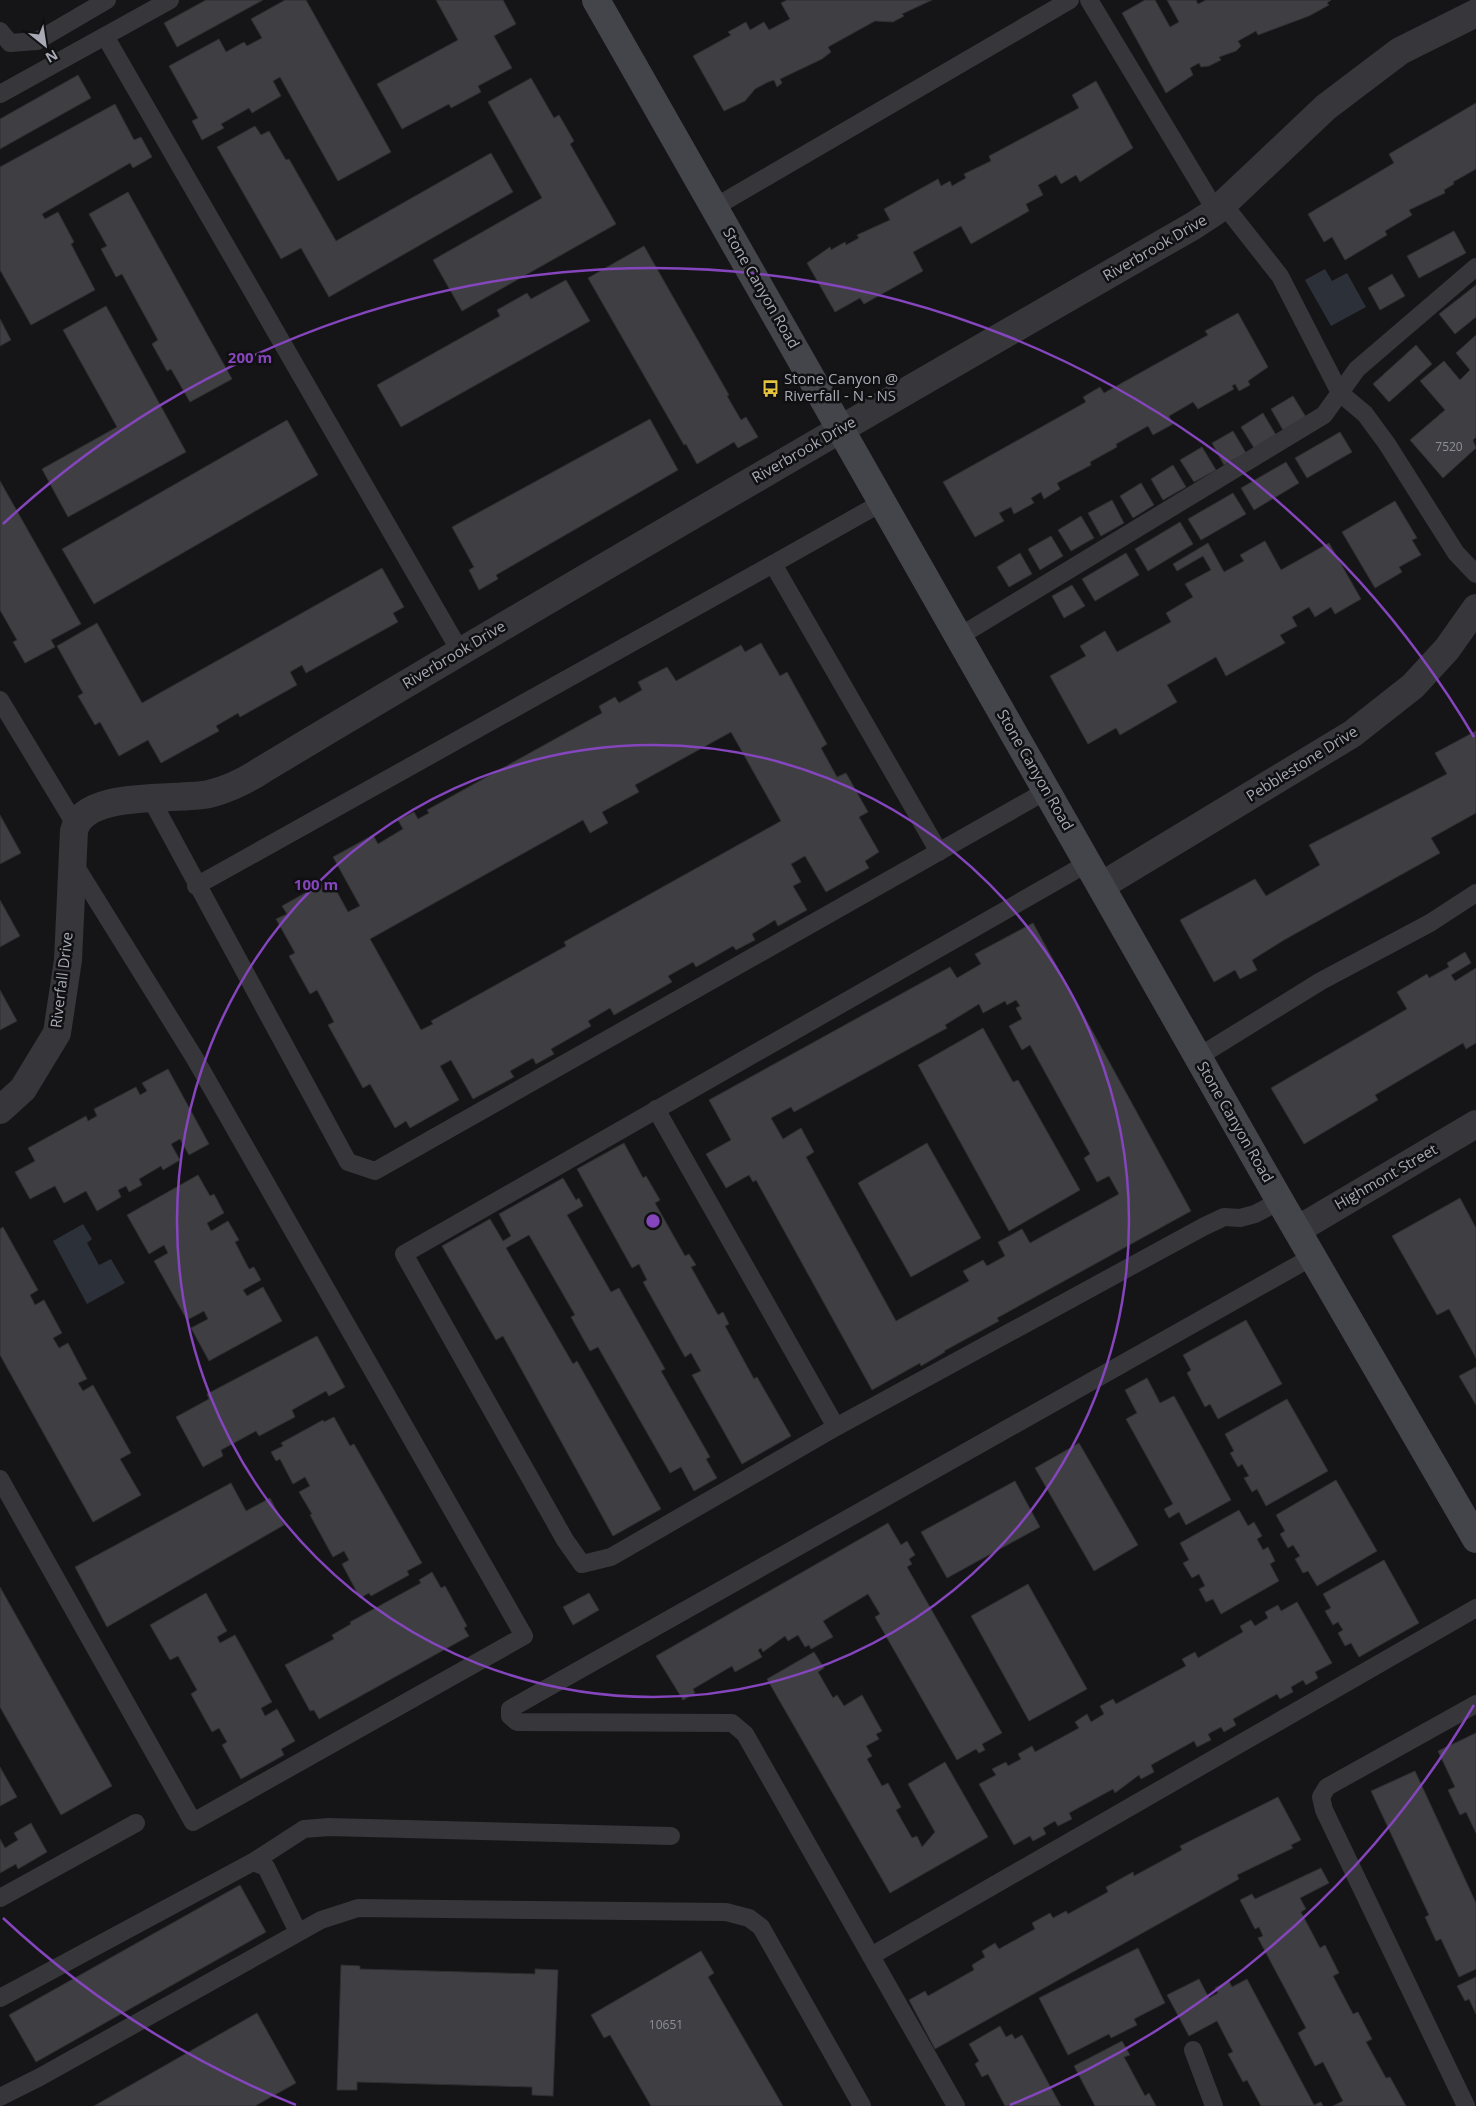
<svg xmlns="http://www.w3.org/2000/svg" width="1476" height="2106" viewBox="0 0 1476 2106" font-family="'Open Sans',sans-serif">
	<style>
		.water { fill: #2c3139 }
		.building { fill: #3f3f43; stroke: #2f2f32; fill-rule: evenodd }
		.lines { fill: none; stroke-linecap: round; stroke-linejoin: round }
		.lane { stroke: #36363b; stroke-width: 18 }
		.street { stroke: #36363b; stroke-width: 28 }
		.secondary { stroke: #44454b; stroke-width: 28 }
		.ring { fill: none; stroke: #8445bd; stroke-width: 2.5 }
		.labels { text-anchor: middle; stroke-width: 5; stroke-linejoin: round; paint-order: stroke }
		.number-label { font-size: 12px; fill: #8d8f98 }
		.street-label { font-size: 15px; fill: #a7aab5; stroke: #100f11 }
		.poi-label { font-size: 15px; fill: #a7aab5; stroke: #100f11; text-anchor: start }
		.centre { fill: #8445bd; stroke: #100f11; stroke-width: 2.5 }
		.ring-label { font-size: 15px; text-anchor: middle; font-weight: bold; fill: #8445bd; stroke: #100f11; stroke-width: 5; stroke-linejoin: round; paint-order: stroke }
	</style>
	<rect width="100%" height="100%" fill="#151416"/>
	<!-- water -->
	<g class="water">
		<path d="M1325 269 1332 281 1347 273 1366 307 1331 326 1305 280Z"/>
		<path d="M83 1224 92 1239 87 1243 99 1265 111 1259 125 1283 87 1304 53 1241Z"/>
	</g>
	<!-- building -->
	<g class="building">
		<path d="M206 0H263L177 47 164 23Z"/>
		<path d="M285 0H306L391 152 338 181 280 77 273 81 281 96 252 113 249 108 221 124 224 128 202 140 192 121 198 118 169 66 219 39 226 52 244 42 247 46 262 38 251 19Z"/>
		<path d="M436 0H503L516 24 494 36 512 68 478 86 481 92 451 108 449 104 402 129 377 84 458 40Z"/>
		<path d="M787 0H932L902 14 904 16 893 22 875 21 828 47 831 52 822 59 780 79 782 83 777 87 774 80 768 82 755 89 745 101 724 111 693 56 731 35 728 32 746 22 750 30 764 22 769 30 790 19 781 3Z"/>
		<path d="M1145 0H1155L1170 27 1179 22 1167 0H1196L1198 4 1206 0H1331L1327 3 1329 5 1309 16 1258 35 1256 31 1238 41 1241 46 1236 51 1219 57 1221 60 1209 66 1201 67 1199 63 1190 68 1193 75 1166 93 1122 13Z"/>
		<path d="M78 75 91 98 0 149V119Z"/>
		<path d="M531 78 554 118 559 115 574 141 570 144 616 224 462 311 433 260 542 198 488 102Z"/>
		<path d="M1096 81 1133 148 1080 182 1076 175 1061 184 1056 175 1038 185 1043 195 1026 204 1029 211 971 244 961 226 913 252 923 271 864 304 860 298 835 312 807 263 830 247 831 250 845 242 846 245 859 238 857 235 890 220 884 209 938 179 941 186 950 181 952 186 966 178 964 174 991 161 989 156 1079 108 1072 95Z"/>
		<path d="M1476 103V169L1453 182 1454 184 1444 190 1445 193 1409 210 1412 215 1385 231 1387 235 1345 260 1332 237 1324 242 1308 214 1394 163 1389 154Z"/>
		<path d="M115 104 134 140 141 137 152 157 133 168 130 163 42 214 45 219 58 212 74 242 71 244 95 290 31 325 0 270V167Z"/>
		<path d="M255 126 261 135 269 131 286 160 289 159 336 241 491 153 513 192 329 297 301 248 281 259 217 147Z"/>
		<path d="M128 192 232 379 190 402 171 369 167 371 152 344 158 340 122 274 116 277 101 249 107 246 89 214Z"/>
		<path d="M1454 231 1466 253 1419 278 1407 256Z"/>
		<path d="M644 246 729 395 727 396 741 420 746 417 758 437 738 448 734 442 697 464 686 444 684 445 588 278Z"/>
		<path d="M1392 274 1405 296 1380 310 1368 288Z"/>
		<path d="M566 280 590 321 401 427 377 385 500 316 497 310 527 293 531 299Z"/>
		<path d="M1476 285V317L1455 334 1439 314Z"/>
		<path d="M106 306 186 452 68 517 42 469 117 427 63 330Z"/>
		<path d="M1238 313 1268 367 1248 381 1250 385 1239 391 1235 384 1232 386 1234 389 1198 409 1193 402 1169 416 1173 424 1153 435 1148 426 1116 444 1117 447 1090 462 1091 465 1057 483 1060 489 1044 499 1041 492 1031 498 1034 503 1014 514 1011 507 999 513 1004 521 975 537 943 482 1086 402 1083 397 1100 387 1104 393 1208 335 1205 331Z"/>
		<path d="M0 319 11 340 0 346Z"/>
		<path d="M1476 335V437L1473 440 1476 448 1443 478 1410 440 1445 410 1420 381 1444 361 1460 380 1470 370 1456 353Z"/>
		<path d="M1416 345 1432 364 1389 402 1373 384Z"/>
		<path d="M1293 396 1306 417 1283 430 1271 409Z"/>
		<path d="M1263 413 1276 435 1254 448 1241 427Z"/>
		<path d="M650 419 678 470 496 575 498 579 479 590 469 570 474 567 452 527Z"/>
		<path d="M287 420 318 475 94 604 62 549Z"/>
		<path d="M1233 431 1246 453 1224 465 1212 443Z"/>
		<path d="M1340 432 1352 452 1307 478 1295 458Z"/>
		<path d="M1202 447 1216 470 1194 482 1180 460Z"/>
		<path d="M1286 462 1299 483 1254 510 1241 488Z"/>
		<path d="M1173 465 1186 487 1163 500 1151 479Z"/>
		<path d="M0 481 81 624 51 640 55 647 25 663 13 642 17 640 0 610Z"/>
		<path d="M1141 483 1154 505 1133 518 1120 496Z"/>
		<path d="M1233 493 1246 514 1201 540 1188 519Z"/>
		<path d="M1112 500 1124 523 1101 536 1088 513Z"/>
		<path d="M1395 501 1417 538 1412 540 1421 555 1399 567 1402 572 1375 588 1342 532Z"/>
		<path d="M1081 516 1094 538 1071 551 1058 530Z"/>
		<path d="M1180 522 1193 544 1148 571 1135 549Z"/>
		<path d="M1051 536 1063 556 1040 570 1028 549Z"/>
		<path d="M1265 541 1281 570 1329 543 1361 599 1335 614 1331 607 1315 617 1309 607 1292 617 1297 626 1280 635 1285 643 1226 676 1216 657 1167 685 1177 702 1120 735 1116 728 1088 744 1050 676 1086 656 1080 646 1105 631 1117 652 1171 622 1166 613 1193 597 1185 584 1211 570 1203 556 1177 571 1173 564 1208 543 1224 572 1244 561 1240 555Z"/>
		<path d="M1020 553 1032 574 1009 587 997 567Z"/>
		<path d="M1126 553 1139 575 1095 601 1082 579Z"/>
		<path d="M382 568 404 607 393 613 398 622 306 673 302 665 290 672 297 685 240 717 238 713 216 726 219 731 161 763 148 740 119 756 100 722 95 725 78 696 83 693 57 646 97 623 142 703Z"/>
		<path d="M1072 585 1085 606 1064 618 1052 596Z"/>
		<path d="M761 643 780 676 787 672 827 744 821 748 837 777 846 773 868 812 859 817 879 852 865 861 869 868 826 892 805 856 791 864 801 882 793 886 807 910 778 926 775 920 752 934 755 940 736 950 733 946 696 967 693 962 668 976 672 982 614 1015 610 1008 588 1021 591 1026 551 1049 554 1054 536 1064 533 1058 510 1071 514 1077 473 1099 451 1060 440 1066 459 1100 410 1128 406 1121 395 1128 370 1084 363 1088 328 1025 334 1022 317 990 310 994 289 956 295 953 276 919 287 914 282 906 330 879 348 912 360 906 333 857 373 835 378 844 403 829 398 820 414 812 418 819 429 813 427 810 602 713 599 706 615 697 619 703 642 690 638 682 667 667 676 681 741 645 745 652ZM731 732 781 821 564 942 566 946 431 1021 433 1024 421 1030 370 939 583 820 590 833 608 823 602 812 639 792 635 785Z"/>
		<path d="M1476 731V813L1431 838 1440 853 1284 940 1252 960 1257 970 1240 979 1235 970 1214 982 1180 920 1255 879 1266 896 1320 865 1309 845 1447 774 1435 753Z"/>
		<path d="M0 815 21 853 0 864Z"/>
		<path d="M0 900 20 936 0 947Z"/>
		<path d="M1033 923 1191 1211 997 1318 999 1321 944 1351 945 1352 921 1366 920 1363 872 1390 756 1180 753 1182 749 1175 726 1188 706 1154 731 1140 709 1100 950 967 957 978 981 964 975 954ZM1016 1000 1020 1006 1016 1008 1022 1019 1009 1026 1022 1050 1030 1045 1090 1154 1084 1158 1097 1182 1109 1176 1119 1194 1030 1243 1022 1229 998 1242 1005 1256 987 1266 983 1260 963 1271 969 1281 896 1321 806 1157 814 1152 801 1128 783 1139 771 1118 791 1107 794 1112 947 1028 945 1025 979 1004 983 1013 1005 1001 1007 1005Z"/>
		<path d="M1465 952 1471 963 1451 975 1455 981 1476 968V1043L1466 1049 1463 1043 1375 1095 1378 1100 1304 1144 1271 1088 1407 1009 1397 992 1427 974 1429 978 1449 967 1447 963Z"/>
		<path d="M0 990 17 1021 0 1030Z"/>
		<path d="M983 1028 1013 1082 1018 1080 1080 1190 1009 1231 918 1065Z"/>
		<path d="M168 1069 209 1144 189 1155 180 1139 171 1144 180 1160 163 1170 161 1166 139 1179 142 1185 129 1192 126 1186 118 1190 121 1197 97 1211 86 1191 64 1203 55 1186 30 1199 15 1172 35 1161 28 1148 86 1116 88 1121 97 1116 94 1109 136 1087 140 1095 147 1091 142 1083Z"/>
		<path d="M624 1143 643 1178 646 1176 660 1200 655 1203 685 1256 689 1254 696 1265 691 1267 718 1315 723 1312 729 1324 725 1326 754 1379 757 1377 791 1436 742 1464 692 1375 701 1371 691 1353 685 1357 643 1282 647 1280 639 1264 632 1268 577 1169Z"/>
		<path d="M927 1143 981 1238 911 1277 858 1183Z"/>
		<path d="M198 1175 210 1196 214 1194 224 1213 207 1223 211 1231 228 1221 239 1240 235 1242 249 1269 254 1267 261 1280 243 1290 247 1296 263 1287 282 1321 209 1361 191 1328 208 1319 204 1311 187 1320 154 1261 168 1253 164 1245 149 1254 127 1215Z"/>
		<path d="M563 1178 576 1200 579 1198 583 1206 567 1215 611 1292 619 1288 665 1369 661 1371 710 1457 706 1459 717 1478 694 1491 681 1467 670 1473 598 1347 590 1351 571 1317 575 1315 529 1235 506 1248 573 1364 577 1361 661 1509 613 1536 503 1336 496 1340 442 1246 490 1219 503 1241 511 1236 499 1214Z"/>
		<path d="M1460 1198 1476 1228V1358L1449 1309 1437 1315 1392 1236Z"/>
		<path d="M3 1227 38 1290 30 1295 35 1305 44 1300 62 1333 53 1338 59 1348 68 1343 87 1379 78 1383 83 1391 93 1385 131 1453 120 1459 141 1495 93 1522 0 1355V1229Z"/>
		<path d="M1246 1320 1282 1384 1218 1419 1210 1404 1205 1407 1187 1373 1191 1370 1183 1355Z"/>
		<path d="M317 1336 345 1387 329 1396 326 1391 292 1410 295 1417 259 1436 256 1431 221 1450 223 1456 203 1467 176 1417 209 1399 207 1394Z"/>
		<path d="M1476 1367V1405L1459 1376Z"/>
		<path d="M1147 1378 1160 1403 1174 1396 1231 1500 1186 1525 1179 1512 1169 1518 1164 1509 1173 1504 1126 1419 1137 1413 1125 1390Z"/>
		<path d="M1287 1399 1328 1471 1266 1506 1257 1489 1252 1492 1244 1478 1249 1476 1242 1464 1238 1467 1230 1453 1234 1451 1225 1434Z"/>
		<path d="M334 1417 350 1446 354 1444 422 1563 407 1571 409 1575 371 1596 369 1593 360 1598 342 1564 349 1560 344 1551 333 1557 310 1515 312 1514 299 1492 310 1486 305 1477 293 1484 280 1459 276 1461 271 1452 283 1446 281 1443 323 1420 324 1422Z"/>
		<path d="M1079 1443 1138 1545 1094 1571 1035 1468Z"/>
		<path d="M1336 1480 1377 1551 1317 1586 1308 1571 1303 1573 1295 1559 1300 1556 1293 1545 1288 1548 1280 1534 1285 1531 1276 1515Z"/>
		<path d="M1015 1481 1040 1527 947 1578 921 1532Z"/>
		<path d="M231 1483 246 1511 270 1498 284 1525 107 1627 75 1567Z"/>
		<path d="M1239 1510 1248 1526 1254 1522 1262 1536 1257 1539 1263 1550 1268 1547 1275 1561 1270 1564 1279 1581 1221 1614 1213 1599 1206 1602 1199 1589 1205 1586 1199 1574 1192 1578 1183 1563 1189 1560 1180 1543Z"/>
		<path d="M888 1523 901 1545 907 1541 915 1555 909 1559 912 1564 907 1567 1002 1733 982 1744 985 1750 979 1753 976 1749 957 1760 875 1617 880 1614 868 1594 823 1621 833 1637 811 1649 809 1645 805 1647 798 1635 788 1641 785 1636 763 1652 761 1648 758 1650 762 1657 735 1672 732 1666 693 1689 695 1693 683 1700 656 1656Z"/>
		<path d="M1384 1560 1419 1623 1359 1657 1351 1643 1345 1646 1338 1633 1343 1630 1338 1622 1333 1625 1325 1611 1331 1608 1323 1594Z"/>
		<path d="M432 1572 441 1588 445 1586 467 1626 464 1628 469 1636 319 1719 314 1710 310 1711 285 1665 334 1639 332 1635 351 1624 350 1622 421 1583 419 1580Z"/>
		<path d="M1028 1584 1087 1689 1029 1721 971 1616Z"/>
		<path d="M0 1587 112 1786 61 1815 0 1707Z"/>
		<path d="M206 1593 227 1631 217 1637 220 1643 235 1635 272 1702 261 1708 265 1716 277 1709 295 1741 281 1749 284 1755 241 1779 222 1745 227 1742 219 1728 212 1732 191 1694 197 1690 178 1656 170 1660 150 1625Z"/>
		<path d="M589 1593 599 1610 573 1625 563 1607Z"/>
		<path d="M1297 1602 1332 1663 1315 1672 1318 1678 1306 1685 1303 1680 1291 1687 1293 1692 1280 1699 1277 1694 1233 1719 1236 1725 1224 1732 1221 1727 1208 1734 1211 1740 1197 1747 1194 1741 1151 1765 1154 1772 1141 1779 1139 1775 1115 1793 1113 1789 1069 1813 1072 1819 1058 1826 1055 1821 1043 1828 1046 1834 1033 1841 1030 1836 1014 1845 979 1784 996 1775 992 1769 1006 1762 1008 1766 1021 1759 1018 1754 1032 1746 1035 1752 1079 1728 1075 1722 1087 1714 1091 1722 1104 1714 1100 1706 1113 1699 1116 1704 1186 1666 1182 1659 1195 1652 1198 1658 1243 1632 1240 1626 1251 1620 1255 1626 1268 1618 1265 1612 1278 1605 1281 1611Z"/>
		<path d="M814 1652 824 1668 818 1672 833 1698 837 1695 844 1706 862 1695 882 1731 876 1734 879 1739 866 1746 872 1756 867 1759 882 1786 888 1783 901 1807 896 1810 912 1838 917 1836 922 1847 935 1832 908 1784 945 1762 988 1837 890 1893 767 1679Z"/>
		<path d="M1476 1733V1833L1466 1812 1460 1815 1448 1790 1455 1787 1438 1751Z"/>
		<path d="M0 1767 17 1797 0 1806Z"/>
		<path d="M1415 1771 1476 1903V1969L1459 1977 1441 1939 1436 1941 1425 1917 1429 1915 1371 1791Z"/>
		<path d="M1278 1797 1301 1840 1291 1845 1293 1848 1237 1875 1239 1879 935 2049 909 2000 925 1991 928 1996 974 1970 972 1965 985 1957 982 1951 995 1943 999 1949 1035 1929 1032 1923 1050 1913 1053 1918 1066 1911 1068 1914 1108 1892 1106 1887 1133 1872 1134 1876 1182 1850 1180 1846Z"/>
		<path d="M31 1823 47 1852 18 1869 16 1864 0 1873V1839L5 1848 18 1840 14 1833Z"/>
		<path d="M1321 1868 1329 1883 1300 1898 1306 1909 1301 1912 1320 1948 1325 1945 1339 1973 1333 1976 1353 2014 1358 2012 1372 2039 1366 2042 1386 2078 1390 2077 1406 2106H1333L1343 2101 1323 2062 1315 2066 1298 2033 1306 2028 1258 1938 1263 1936 1259 1927 1255 1929 1240 1900 1252 1894 1255 1899Z"/>
		<path d="M240 1885 266 1932 36 2062 9 2015Z"/>
		<path d="M1138 1948 1165 2003 1134 2019 1137 2025 1111 2038 1109 2034 1068 2055 1039 1998Z"/>
		<path d="M701 1951 714 1973 708 1977 783 2106H651L610 2035 604 2038 591 2015Z"/>
		<path d="M341 1965 360 1966V1969L535 1974V1969L558 1970 553 2096 532 2095V2087L357 2082V2090H337Z"/>
		<path d="M1476 1977V2014L1469 1999 1465 2001 1457 1986Z"/>
		<path d="M1199 1979 1209 1998 1218 1993 1215 1988 1229 1981 1232 1987 1247 1979 1314 2105 1321 2102 1323 2106H1261L1247 2080 1243 2082 1228 2054 1233 2052 1217 2021 1189 2036 1167 1995Z"/>
		<path d="M257 2013 296 2083 255 2106H94Z"/>
		<path d="M1000 2026 1006 2037 1012 2034 1015 2039 1022 2035 1061 2106H1005L988 2074 982 2077 975 2064 979 2061 969 2044Z"/>
		<path d="M1122 2041 1130 2055 1124 2057 1145 2096 1149 2093 1156 2106H1095L1074 2066Z"/>
	</g>
	<g class="lines">
		<!-- lane -->
		<g class="lane">
			<path d="M1089 0 1216 211"/>
			<path d="M0 31 10 43 37 41 107 0"/>
			<path d="M105 36 460 651"/>
			<path d="M0 94 170 0"/>
			<path d="M1224 205 1280 276 1340 393 1365 414 1387 444 1456 553 1476 574"/>
			<path d="M715 207 1070 0"/>
			<path d="M883 502 773 564 939 852"/>
			<path d="M960 636 1324 415 1357 369 1476 267"/>
			<path d="M0 700 75 824"/>
			<path d="M151 799 348 1162 375 1171 1046 791"/>
			<path d="M1088 863 404 1254 565 1540 582 1564 611 1557 836 1427 1203 1227 1224 1217 1240 1218 1255 1214 1280 1201"/>
			<path d="M196 886 773 564"/>
			<path d="M1198 1057 1321 981 1430 923 1476 893"/>
			<path d="M656 1109 836 1427"/>
			<path d="M0 1479 193 1822 524 1636 194 1057 73 862"/>
			<path d="M253 1862 266 1867 298 1932"/>
			<path d="M0 1898 136 1823"/>
			<path d="M871 1956 1476 1608"/>
			<path d="M0 1998 253 1862 304 1829 329 1827 671 1836"/>
			<path d="M1193 2050 1214 2106"/>
			<path d="M0 2097 40 2077 321 1920 358 1908 726 1912 749 1918 761 1927 862 2106"/>
			<path d="M956 2106 745 1734 732 1723 517 1722 510 1716V1709L1312 1257"/>
			<path d="M1466 2106 1324 1810 1321 1797 1327 1787 1476 1704"/>
		</g>
		<!-- street -->
		<g class="street">
			<path d="M1101 886 1352 734 1413 686 1447 649 1476 608"/>
			<path d="M0 1110 23 1089 57 1033 68 960 74 831C83 789 176 801 209 794 226 790 247 780 262 770 570 585 881 405 1193 226L1216 211 1326 107 1400 51 1476 13"/>
			<path d="M1297 1230 1476 1124"/>
		</g>
		<!-- secondary -->
		<path class="secondary" d="M596 0 1280 1201 1476 1539"/>
	</g>
	<!-- distance rings -->
	<g class="ring">
		<circle cx="653" cy="1221" r="476"/>
		<path d="M1474 1705A953 953 0 0 1 1010 2105M296 2105A953 953 0 0 1 3 1918M3 524A953 953 0 0 1 1474 737"/>
	</g>
	<!-- icons -->
	<defs>
		<symbol id="bus-bare" viewBox="-9 -9 18 18"><path d="M-5-6H5V4H4V6H2V4H-2V6H-4V4H-5ZM-3.5-4V0h7V-4ZM-3.5 1.2v1.5H-2V1.2ZM2 1.2v1.5H3.5V1.2Z" fill="#e5c33e" stroke="#100f11" stroke-width="2.5" paint-order="stroke"/></symbol>
	</defs>
	<g fill-rule="evenodd">
		<use href="#bus-bare" x="758" y="376" width="25" height="25"/>
	</g>
	<g class="labels">
		<!-- number labels -->
		<g class="number-label">
			<text x="1449" y="451">7520</text>
			<text x="666" y="2029">10651</text>
		</g>
		<!-- street labels -->
		<g class="street-label">
			<text transform="translate(1155 248) rotate(-30)" y="5">Riverbrook Drive</text>
			<text transform="translate(761 288) rotate(60)" y="5">Stone Canyon Road</text>
			<text transform="translate(804 450) rotate(-30)" y="5">Riverbrook Drive</text>
			<text transform="translate(454 655) rotate(-31)" y="5">Riverbrook Drive</text>
			<text transform="translate(1302 764) rotate(-32)" y="5">Pebblestone Drive</text>
			<text transform="translate(1035 770) rotate(60)" y="5">Stone Canyon Road</text>
			<text transform="translate(62 980) rotate(-83)" y="5">Riverfall Drive</text>
			<text transform="translate(1235 1122) rotate(60)" y="5">Stone Canyon Road</text>
			<text transform="translate(1386 1177) rotate(-30)" y="5">Highmont Street</text>
		</g>
		<!-- poi labels -->
		<g class="poi-label">
			<text x="784" y="384">Stone Canyon @<tspan x="784" dy="17">Riverfall - N - NS</tspan></text>
		</g>
	</g>
	<circle cx="653" cy="1221" r="8" class="centre"/>
	<g class="ring-label">
		<text x="250" y="363">200 m</text>
		<text x="316" y="890">100 m</text>
	</g>
	<!-- north arrow -->
	<g transform="translate(45 45) rotate(150)" stroke="#100f11" stroke-width="4" paint-order="stroke">
	<path d="M0-4L9 19L0 12L-9 19Z" fill="#a7aab5"/>
	<text y="-8" font-size="14" font-weight="bold" text-anchor="middle" fill="#a7aab5">N</text>
	</g>
</svg>
